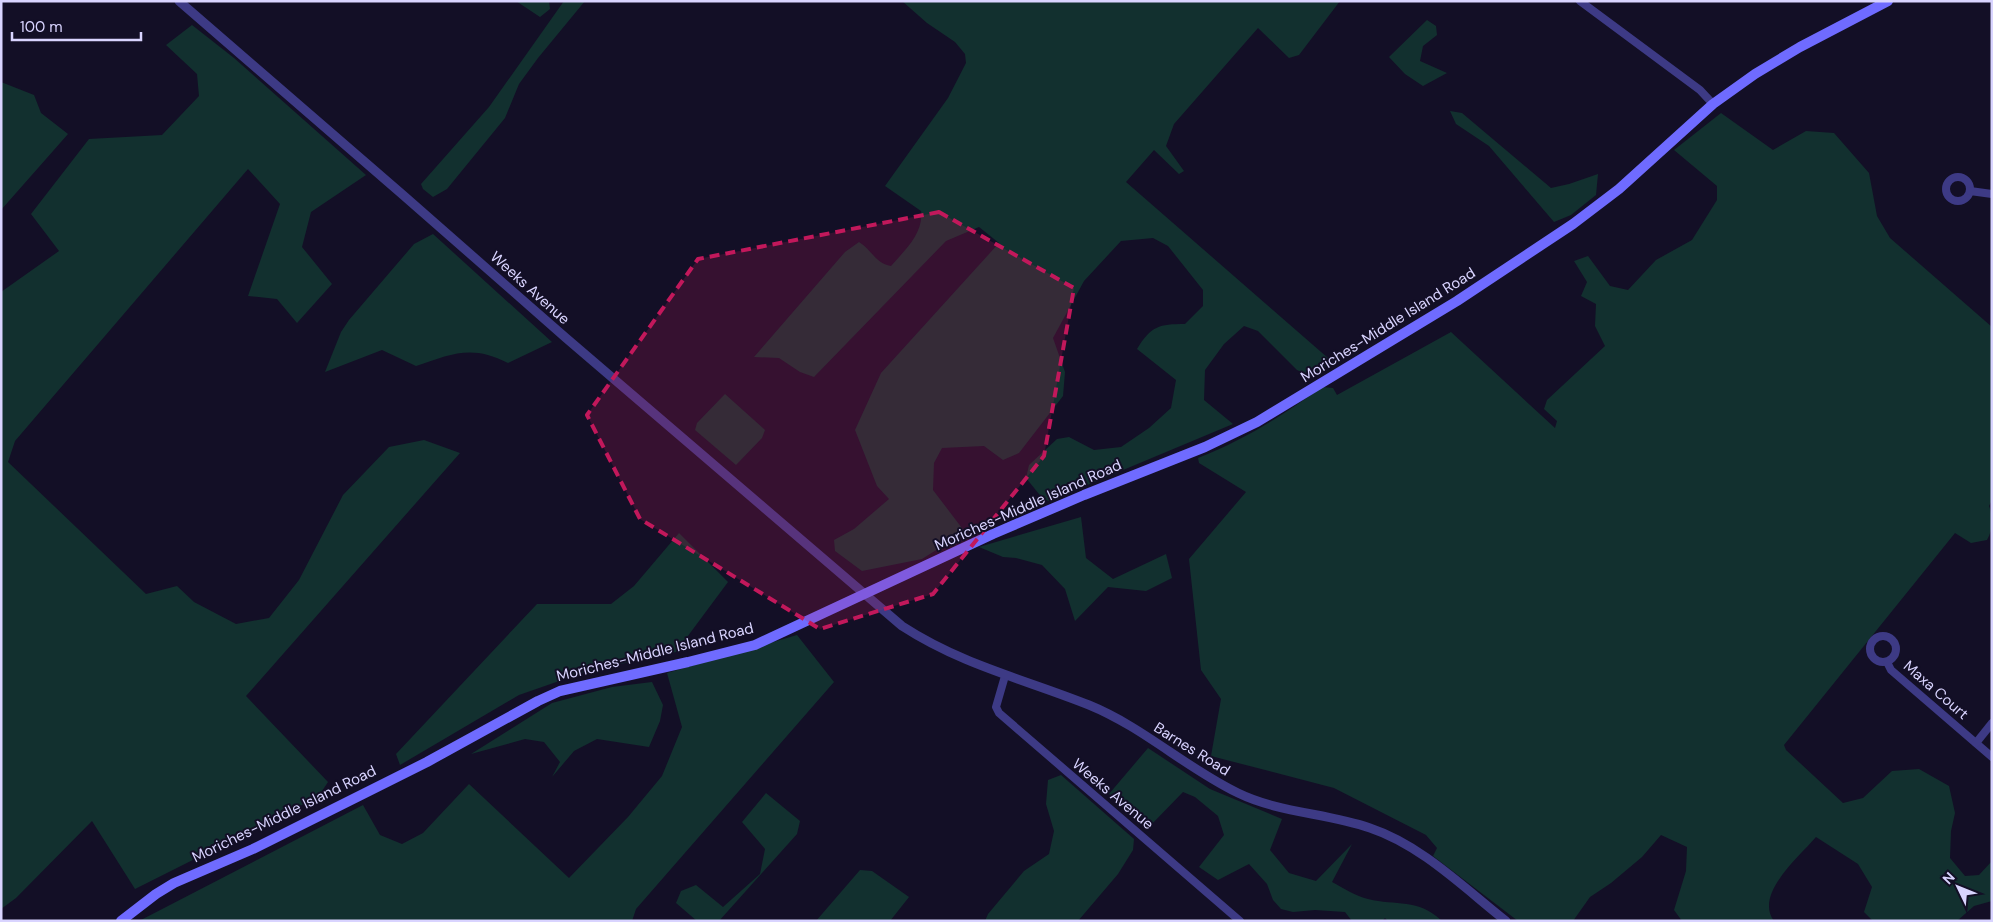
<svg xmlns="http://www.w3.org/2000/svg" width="1993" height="922" viewBox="0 0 1993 922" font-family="'DM Sans',sans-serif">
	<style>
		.green { fill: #12302f }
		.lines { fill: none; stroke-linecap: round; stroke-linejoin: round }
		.minor { stroke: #3d3a85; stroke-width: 8 }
		.tertiary { stroke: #3d3a85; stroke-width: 9 }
		.secondary { stroke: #6f6bff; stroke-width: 10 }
		.marked { fill: #c2185b; fill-opacity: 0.2; stroke: #c2185b; stroke-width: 4; stroke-dasharray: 10 6; stroke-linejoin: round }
		.labels { text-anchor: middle; stroke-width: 4; stroke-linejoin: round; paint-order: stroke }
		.street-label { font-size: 15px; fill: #d9d4ff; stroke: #130f26 }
	</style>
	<rect width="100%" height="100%" fill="#130f26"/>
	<!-- green -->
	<g class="green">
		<path d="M516 1H549L550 9 540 17Z"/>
		<path d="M564 1H585L538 58 519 84 505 118 447 189 433 197 423 189 421 184 489 107Z"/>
		<path d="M902 1H1340L1299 55 1289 58 1258 28 1174 124 1166 146 1184 171 1179 174 1154 150 1126 182 1328 358 1327 366 1310 376 1297 370 1258 331 1244 326 1224 344 1205 370 1204 400 1233 424 1049 501 1043 499 1026 478 1029 465 1057 439 1069 437 1094 450 1121 447 1149 428 1171 408 1176 380 1137 349C1151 326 1159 324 1185 324L1203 306V290L1168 246 1153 238 1121 241 1084 281 1053 338 1065 372 1063 396 1019 453 1003 460 984 446 942 448 934 463 933 490 965 532 922 559 862 571 835 551 834 540 854 529 889 499 877 486 855 430 881 373 999 243 979 227 946 241 814 377 800 372 779 358 754 357 845 252 859 242C872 250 875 263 891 266 904 251 924 233 921 211L885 186 948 98 966 63 965 54 955 42 927 23Z"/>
		<path d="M1427 20 1436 26 1437 35 1423 46 1420 61 1447 73 1423 86 1405 74 1389 57Z"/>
		<path d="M192 25 234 58 366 175 311 212 302 247 332 284 297 323 277 299 248 296 280 204 248 169 15 441 8 462 146 594 177 586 194 602 236 624 269 618 299 580 343 495 389 447 424 440 460 453 246 696 328 782 318 797 135 889 92 821 16 898 1 909V292L59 251 31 214 89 139 162 135 199 96 197 74 166 45Z"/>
		<path d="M1 82 34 95 41 113 68 134 1 210Z"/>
		<path d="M1450 111 1462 113 1551 188 1569 184 1598 174 1596 195 1571 215 1554 222 1489 146 1456 124Z"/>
		<path d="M1721 113 1773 150 1806 131 1834 133 1869 173 1877 216 1890 238 1992 327V500L1989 506C1993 515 1993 531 1987 540L1971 543 1955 533 1784 745 1786 750 1843 803 1863 798 1892 771 1919 769 1949 786 1955 813 1951 831 1950 858 1965 876 1979 875 1992 861V901L1974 906 1957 921H1873L1864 912 1872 887 1858 864 1816 837C1799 857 1754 894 1774 921H1682L1674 910 1686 871 1687 847 1661 835 1642 857 1611 883 1590 897 1573 921H1518L1433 856 1437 848 1426 835 1334 788 1211 756 1221 699 1201 670 1189 559 1246 492 1199 463 1198 458C1244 440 1282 416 1322 387L1333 388 1337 395 1451 332 1555 428 1557 421 1544 409 1547 400 1605 346 1595 326 1596 304 1581 296 1587 282 1574 261 1588 256 1610 286 1628 290 1656 260 1692 240 1717 200V186L1674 150Z"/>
		<path d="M433 234 552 342 508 363C472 344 451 354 416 366L382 350 325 372 341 332 349 320 414 244Z"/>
		<path d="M725 394 765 430 762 438 736 465 695 430 697 423Z"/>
		<path d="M1081 517 1086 558 1113 579 1166 554 1172 578 1146 591 1108 587 1075 621 1065 589 1042 565 1016 558 1003 557 979 547Z"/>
		<path d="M679 533 728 582 676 652 588 671 519 695 400 765 396 754 537 604H611L634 586Z"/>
		<path d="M797 635 834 682 636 909 632 921H139L363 805 380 835 402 844 423 833 469 784 569 878 628 817 662 776 682 727 667 673Z"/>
		<path d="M652 682 663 705 660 721 649 747 597 739 574 751 552 777 560 762 544 742 525 739 471 754 552 703 612 687Z"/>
		<path d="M1148 748 1210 789 1282 819 1270 850 1289 873 1316 881 1352 844 1332 882C1343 888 1356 896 1368 899 1396 906 1418 898 1442 921H1388L1385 918 1382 921H1352L1345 912 1315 910 1293 912 1281 909 1273 900 1267 884 1249 864 1218 880 1199 867 1224 835 1218 816 1195 797 1183 792 1150 826 1109 794Z"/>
		<path d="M1061 775 1134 839 1133 850 1118 874 1078 921H985L988 914 1024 871 1049 854 1054 831 1046 804 1048 780Z"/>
		<path d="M766 793 800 821 797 834 719 921H697L676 903 681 891 696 885 723 907 760 874 765 849 742 822Z"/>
		<path d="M860 870 872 871 909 897 890 921H816Z"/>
	</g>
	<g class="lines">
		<!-- minor -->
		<g class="minor">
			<path d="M1580 1 1700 90 1713 104"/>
			<circle cx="1958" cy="189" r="12"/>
			<path d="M1970 191 1992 194"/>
			<circle cx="1883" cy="649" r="13"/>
			<path d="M1887 662 1891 670 1992 757"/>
			<path d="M1005 676 996 707 999 713 1240 921"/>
			<path d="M1976 743 1992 723"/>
		</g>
		<!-- tertiary -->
		<path class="tertiary" d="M179 1 403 195 566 338 902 626C962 665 1024 679 1089 705 1143 727 1186 768 1238 793 1279 813 1327 813 1370 828 1421 845 1463 887 1506 921"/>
		<!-- secondary -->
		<path class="secondary" d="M121 921 156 894 174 883 253 849 427 762 538 701 560 691 688 662 755 645 993 534 1084 495 1205 447 1257 422 1457 301 1573 224 1619 189 1713 104 1755 74 1800 47 1888 1"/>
	</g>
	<!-- marked area -->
	<path class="marked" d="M939 212 1074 288 1044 456 933 594 820 629 640 519 587 415 698 259Z"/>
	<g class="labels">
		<!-- street labels -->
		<g class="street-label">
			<text transform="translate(530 288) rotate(42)" y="5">Weeks Avenue</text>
			<text transform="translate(1388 325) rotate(-32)" y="5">Moriches-Middle Island Road</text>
			<text transform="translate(1028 505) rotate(-24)" y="5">Moriches-Middle Island Road</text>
			<text transform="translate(655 652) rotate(-14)" y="5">Moriches-Middle Island Road</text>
			<text transform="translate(1936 690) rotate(41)" y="5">Maxa Court</text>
			<text transform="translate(1192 749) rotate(32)" y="5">Barnes Road</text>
			<text transform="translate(1113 794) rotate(40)" y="5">Weeks Avenue</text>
			<text transform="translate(284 814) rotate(-26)" y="5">Moriches-Middle Island Road</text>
		</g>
	</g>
	<!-- border -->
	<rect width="1993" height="922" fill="none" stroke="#d9d4ff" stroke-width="5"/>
	<!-- north arrow -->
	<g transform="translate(1958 887) rotate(313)" stroke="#130f26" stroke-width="4" paint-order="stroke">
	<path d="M0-4L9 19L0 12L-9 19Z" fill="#d9d4ff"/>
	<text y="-8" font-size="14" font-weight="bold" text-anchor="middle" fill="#d9d4ff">N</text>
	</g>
	<!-- scale -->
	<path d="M12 32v8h129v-8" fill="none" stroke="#d9d4ff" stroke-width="2.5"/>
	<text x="20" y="32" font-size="15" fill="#d9d4ff" stroke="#130f26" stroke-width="4" paint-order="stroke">100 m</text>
</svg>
